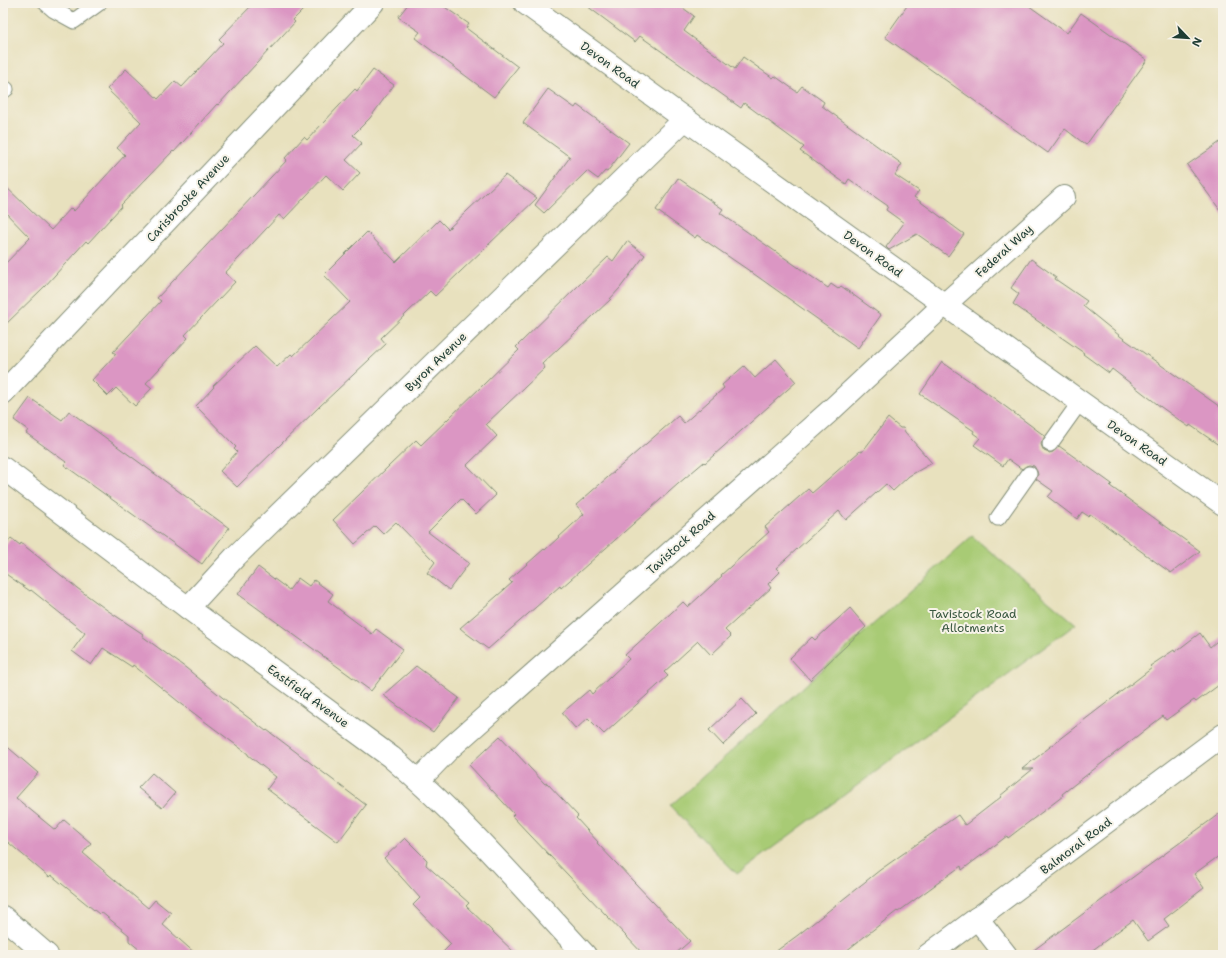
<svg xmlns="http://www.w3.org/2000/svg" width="1226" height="958" viewBox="0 0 1226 958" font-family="'Shantell Sans',sans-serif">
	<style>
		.green { fill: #a8cb74; stroke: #648454 }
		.building { fill: #db96c3 }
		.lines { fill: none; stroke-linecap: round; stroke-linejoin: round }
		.lane-casing { stroke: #848f79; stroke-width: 17 }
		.street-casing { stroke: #848f79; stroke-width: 24 }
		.secondary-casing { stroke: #848f79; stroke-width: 24 }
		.lane { stroke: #fff; stroke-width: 15 }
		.street { stroke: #fff; stroke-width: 22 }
		.secondary { stroke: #fff; stroke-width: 22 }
		.labels { text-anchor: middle; stroke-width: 4; stroke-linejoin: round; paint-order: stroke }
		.street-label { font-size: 12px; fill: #1f3d34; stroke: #f7f3e8 }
		.park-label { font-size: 12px; fill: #3a5941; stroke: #f7f3e8 }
	</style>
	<rect width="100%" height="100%" fill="#f7f3e8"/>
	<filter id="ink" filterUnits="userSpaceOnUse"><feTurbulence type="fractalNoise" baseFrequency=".025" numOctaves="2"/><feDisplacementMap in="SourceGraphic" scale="8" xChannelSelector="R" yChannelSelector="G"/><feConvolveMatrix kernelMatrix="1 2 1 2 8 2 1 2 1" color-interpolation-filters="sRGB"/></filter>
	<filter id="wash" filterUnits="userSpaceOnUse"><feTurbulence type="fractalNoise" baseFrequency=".012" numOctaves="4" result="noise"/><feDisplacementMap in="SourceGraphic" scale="16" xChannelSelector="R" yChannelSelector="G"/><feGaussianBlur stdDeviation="0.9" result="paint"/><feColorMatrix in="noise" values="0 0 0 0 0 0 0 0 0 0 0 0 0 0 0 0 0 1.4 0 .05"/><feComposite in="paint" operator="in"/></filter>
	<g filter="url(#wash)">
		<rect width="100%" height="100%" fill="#e8e1be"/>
		<!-- green -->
		<path class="green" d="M972 536 1076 624 737 874 670 806Z"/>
		<g id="blocks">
			<!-- building -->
			<g class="building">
				<path d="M254 3H310L293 20 295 22 218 105 217 104 174 152 173 151 121 205 122 206 88 243 86 241 45 286 3 327V266L30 238 3 210V184L51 230 71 208 74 211 125 155 117 148 141 122 107 89 126 69 158 99 175 81 182 87 223 43 219 39Z"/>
				<path d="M409 3H439L469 24 466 28 518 67 494 97 415 38 420 32 398 17Z"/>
				<path d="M583 3H676L694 16 684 31 735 69 743 57 773 78 775 76 797 92 802 86 824 102 822 106 902 164 895 175 919 191 914 197 964 234 948 256 917 234 889 250 886 247 904 223 886 210 888 206 849 179 846 184 800 151 804 147 744 103 741 108 640 36 635 42Z"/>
				<path d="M909 3H1025L1067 33 1081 13 1147 60 1086 145 1065 129 1048 153 885 37Z"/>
				<path d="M373 70 394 85 370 118 353 135 362 143 346 160 360 173 343 191 326 175 284 219 279 215 225 273 235 282 185 335 188 338 146 383 152 388 135 406 116 388 108 396 92 380 116 354 113 352 161 301 157 298 287 160 285 158 304 137 307 140 355 89 357 91Z"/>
				<path d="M548 89 575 108 577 105 629 143 607 172 605 171 598 179 587 171 544 213 535 205 570 157 523 123Z"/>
				<path d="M1223 140V214L1187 165Z"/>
				<path d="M505 175 537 198 435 296 430 291 406 314 381 338 386 344 320 406 237 487 220 471 237 452 234 449 236 447 196 406 214 387 213 386 255 346 277 367 291 354 293 356 350 302 324 275 367 232 396 262 439 220 448 229Z"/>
				<path d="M678 178 723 209 720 213 828 288 831 284 838 289 841 286 881 315 858 348 754 274 697 235 695 238 656 210Z"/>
				<path d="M627 241 645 255 620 288 610 299H611L542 364 545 368 486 424 497 436 467 465 496 495 476 514 461 499 428 532 469 563 449 590 427 573 435 562 396 522 383 534 375 526 355 544 333 520 416 440 421 445 448 419 519 350 516 347 579 285 608 257 613 261Z"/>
				<path d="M1031 259 1056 277 1055 279 1087 301 1083 306 1120 336 1223 409V448L1190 425 1189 427 1161 407 1112 369 1109 373 1083 354 1084 353 1013 304 1019 294 1011 288Z"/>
				<path d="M776 359 796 382 705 463 704 462 678 484 561 588 560 586 488 649 466 633 460 628 512 583 509 580 544 549 545 550 584 514 576 505 678 416 684 423 724 388 722 385 744 366 755 378Z"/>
				<path d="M942 362 987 393 1045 436 1041 444 1042 447 1044 451 1049 453 1053 452 1059 446 1112 484 1110 486 1200 551 1171 573 1090 514 1088 516 1082 512 1077 519 1048 497 1053 491 1036 479 1038 475 1037 471 1034 466 1029 465 1026 466 1022 469 1008 459 1003 466 974 445 980 438 973 433 974 431 920 394Z"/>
				<path d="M30 398 62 420 69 411 229 528 202 564 64 465 66 462 26 433 28 430 14 420Z"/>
				<path d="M888 418 900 428H903L905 432 932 463 909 476 893 491 886 484 846 520 839 511 776 568 780 572 768 584 771 588 725 630 731 636 711 655 698 641 664 672 668 676 604 734 588 718 576 729 562 713 589 690 592 694 629 659 625 655 683 602 688 607 722 576 721 575 769 532 765 527 808 489 812 493 860 451 862 452Z"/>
				<path d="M11 538 20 545 21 543 31 551 77 588 107 610 143 634 142 636 186 668 233 706 266 731 267 730 366 805 338 842 267 789 276 777 248 755V754L179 702 133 665 132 667 103 648 91 665 72 651 85 633 31 590 30 591 3 572V549Z"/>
				<path d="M258 567 289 590 298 578 309 586 314 580 333 594 328 601 372 634 376 629 403 649 371 691 238 594Z"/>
				<path d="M850 608 866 627 810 680 790 658 812 637 815 640Z"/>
				<path d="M1200 633 1210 647 1223 636V682L1196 702 1194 700 1166 720 1163 716 1062 794 1063 796 1008 838 1007 836 962 870 961 866 898 912 897 911 841 955H771L798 935 880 870 958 815 965 825 1001 797 1000 796 1033 769H1022L1050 747H1049L1152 668 1150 666 1174 650 1175 652Z"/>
				<path d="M416 666 459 698 433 732 383 695Z"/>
				<path d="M742 699 756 714 723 745 709 730Z"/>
				<path d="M500 736 545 784 547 783 578 816 576 818 598 842 597 843 690 941 674 955H644L512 816 514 814 469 765Z"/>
				<path d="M3 743 38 773 16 798 55 830 64 820 91 843 83 853 148 908 155 900 171 913 162 924 197 955H146L129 941V935L101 912 99 914 51 875 49 877 3 838Z"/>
				<path d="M152 773 175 793 162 808 138 788Z"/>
				<path d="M1223 811V853L1194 874 1204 888 1164 919 1169 926 1148 941 1133 920 1086 955H1027Z"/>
				<path d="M405 838 427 860 426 865 469 903 466 906 517 955H440L451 944 413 905 420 898 384 858Z"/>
			</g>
		</g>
	</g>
	<g filter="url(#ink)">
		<use href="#blocks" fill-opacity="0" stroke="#848f79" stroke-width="1"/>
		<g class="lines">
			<defs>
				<g id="lane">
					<path d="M46 3 54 10 74 21 99 3"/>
					<path d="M3 91 6 89"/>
					<path d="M1050 444 1080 402"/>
					<path d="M998 518 1029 474"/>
				</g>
				<g id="street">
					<path d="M525 3 685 119 1223 504"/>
					<path d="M3 393 373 3"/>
					<path d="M3 468 188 608 391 757C462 817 522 887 585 955"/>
					<path d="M188 608 235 557 685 119"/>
					<path d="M419 780 449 749 830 411 933 315 1064 197"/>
					<path d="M977 918 1006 955"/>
				</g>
				<g id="secondary">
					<path d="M3 917 47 955"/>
					<path d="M928 955 1223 735"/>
				</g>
			</defs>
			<!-- lane casing -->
			<use href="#lane" class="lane-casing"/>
			<!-- street casing -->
			<use href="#street" class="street-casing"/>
			<!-- secondary casing -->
			<use href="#secondary" class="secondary-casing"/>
			<!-- lane -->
			<use href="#lane" class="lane"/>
			<!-- street -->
			<use href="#street" class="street"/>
			<!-- secondary -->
			<use href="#secondary" class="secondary"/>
		</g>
	</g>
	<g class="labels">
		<!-- street labels -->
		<g class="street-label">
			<text transform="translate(610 65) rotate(36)" y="4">Devon Road</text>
			<text transform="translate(188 198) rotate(-47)" y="4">Carisbrooke Avenue</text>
			<text transform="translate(1004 251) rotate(-42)" y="4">Federal Way</text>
			<text transform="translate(873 254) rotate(36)" y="4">Devon Road</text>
			<text transform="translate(436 362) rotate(-44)" y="4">Byron Avenue</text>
			<text transform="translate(1137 443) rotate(35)" y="4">Devon Road</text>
			<text transform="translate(681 543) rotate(-42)" y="4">Tavistock Road</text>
			<text transform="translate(308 696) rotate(36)" y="4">Eastfield Avenue</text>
			<text transform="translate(1076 846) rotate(-37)" y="4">Balmoral Road</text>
		</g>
		<!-- park labels -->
		<g class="park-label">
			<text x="973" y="618">Tavistock Road<tspan x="973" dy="14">Allotments</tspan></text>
		</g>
	</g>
	<!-- margin -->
	<rect width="1226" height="958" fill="none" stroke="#f7f3e8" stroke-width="16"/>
	<!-- north arrow -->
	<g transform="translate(1188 38) rotate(115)" stroke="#f7f3e8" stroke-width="3" paint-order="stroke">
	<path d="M0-3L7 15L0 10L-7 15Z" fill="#1f3d34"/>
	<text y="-6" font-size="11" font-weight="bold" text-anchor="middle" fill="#1f3d34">N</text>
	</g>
</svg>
